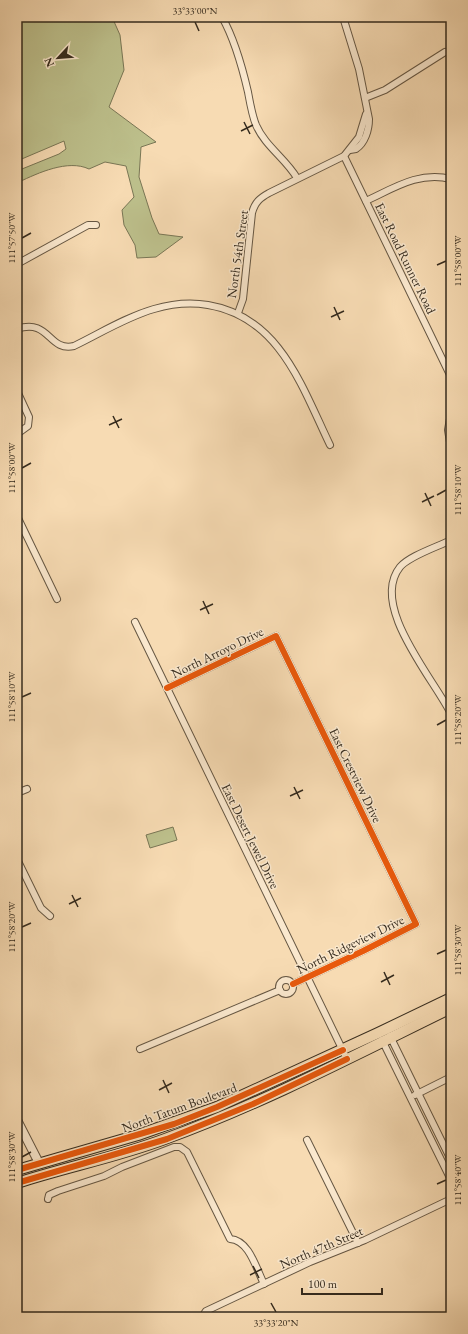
<svg xmlns="http://www.w3.org/2000/svg" width="468" height="1334" viewBox="0 0 468 1334" font-family="'EB Garamond',serif">
	<style>
		.grass { fill: #bdc08c; stroke: #797655 }
		.lines { fill: none; stroke-linecap: round; stroke-linejoin: round }
		.minor-casing { stroke: #665743; stroke-width: 8 }
		.tertiary-casing { stroke: #665743; stroke-width: 10 }
		.primary-casing { stroke: #352b1e; stroke-width: 12 }
		.minor { stroke: #fae8ce; stroke-width: 6 }
		.tertiary { stroke: #fae8ce; stroke-width: 8 }
		.primary { stroke: #f7dbb3; stroke-width: 10 }
		.cycleway-casing { stroke: #fae8ce; stroke-width: 8 }
		.cycleway { stroke: #e8590c; stroke-width: 6 }
		.ticks { fill: none; stroke: #352b1e; stroke-width: 1.5 }
		.labels { text-anchor: middle; stroke-width: 3; stroke-linejoin: round; paint-order: stroke }
		.street-label { font-size: 13px; fill: #352b1e; stroke: #fae8ce }
		.neatline { fill: none; stroke: #352b1e; stroke-width: 1.5 }
		.ticks-label { font-size: 10px; text-anchor: middle; fill: #352b1e }
	</style>
	<rect width="100%" height="100%" fill="#f7dbb3"/>
	<filter id="stains"><feTurbulence type="fractalNoise" baseFrequency=".005" numOctaves="4"/><feColorMatrix values="0 0 0 0 .2 0 0 0 0 .09 0 0 0 0 .02 0 0 0 .5 -.17"/></filter>
	<radialGradient id="worn" r=".72"><stop offset=".6" stop-color="#630" stop-opacity="0"/><stop offset="1" stop-color="#630" stop-opacity=".3"/></radialGradient>
	<!-- grass -->
	<g class="grass">
		<path d="M17 17H112L120 35 124 70 109 107 156 142 141 147 139 177 152 218 159 234 183 237 156 257 137 258 135 245 124 225 122 210 134 197 126 166 105 162 89 169C68 159 38 173 19 182L17 186V171L59 154 66 149 64 141 17 161Z"/>
		<path d="M173 827 177 840 150 848 146 835Z"/>
	</g>
	<g class="lines">
		<defs>
			<g id="minor">
				<path d="M222 17C235 40 242 66 248 92 250 103 252 115 256 125 265 146 286 159 297 178"/>
				<path d="M343 17 359 69 369 119C369 130 365 143 356 149L350 150"/>
				<path d="M365 98 385 90 445 52"/>
				<path d="M344 156 451 377"/>
				<path d="M366 201C394 188 419 171 451 179"/>
				<path d="M17 264 88 225H96"/>
				<path d="M238 313 243 299 252 213C255 202 260 198 269 193L344 156 359 137 366 114"/>
				<path d="M17 329C50 318 48 352 74 346 99 334 126 317 154 309 171 304 190 302 208 305 280 317 302 387 330 445"/>
				<path d="M17 391 29 417 28 426 17 434"/>
				<path d="M451 413 448 430 451 448"/>
				<path d="M17 516 57 599"/>
				<path d="M451 540C437 547 409 556 400 567 369 606 434 679 451 714"/>
				<path d="M135 622 347 1059"/>
				<path d="M167 688 276 636 416 924 363 951 293 984"/>
				<path d="M17 793 27 789"/>
				<path d="M17 859 41 908 50 916"/>
				<circle cx="286" cy="987" r="7"/>
				<path d="M390 1036 451 1160"/>
				<path d="M382 1040 451 1180"/>
				<path d="M140 1049 280 990"/>
				<path d="M415 1095 451 1077"/>
				<path d="M307 1140 358 1243"/>
				<path d="M48 1199 49 1195 58 1191 104 1176 122 1167 174 1147H180L187 1152 230 1239C249 1240 256 1268 264 1284"/>
				<path d="M202 1317 206 1311 310 1262 365 1240 451 1199"/>
			</g>
			<path id="tertiary" d="M17 1120 39 1163"/>
			<g id="primary">
				<path d="M17 1170 138 1135 217 1107 378 1033 451 998"/>
				<path d="M17 1183C66 1167 117 1157 165 1139 264 1103 357 1054 451 1008"/>
			</g>
		</defs>
		<!-- minor casing -->
		<use href="#minor" class="minor-casing"/>
		<!-- tertiary casing -->
		<use href="#tertiary" class="tertiary-casing"/>
		<!-- primary casing -->
		<use href="#primary" class="primary-casing"/>
		<!-- minor -->
		<use href="#minor" class="minor"/>
		<!-- tertiary -->
		<use href="#tertiary" class="tertiary"/>
		<!-- primary -->
		<use href="#primary" class="primary"/>
		<defs>
			<g id="cycleway">
				<path d="M167 688 276 636 416 924 363 951 293 984"/>
				<path d="M17 1170 174 1124 217 1107 343 1050"/>
				<path d="M17 1183 167 1139 253 1104 347 1059"/>
			</g>
		</defs>
		<!-- cycleway casing -->
		<use href="#cycleway" class="cycleway-casing"/>
		<!-- cycleway -->
		<use href="#cycleway" class="cycleway"/>
	</g>
	<!-- ticks -->
	<path class="ticks" d="M195 22 199 31M244 122 250 134M241 131 253 125M22 238 31 233M437 265 446 261M334 307 340 320M331 317 344 311M113 416 119 428M109 425 122 419M22 468 31 463M425 493 431 506M437 495 446 490M422 502 434 496M203 601 209 614M200 610 213 604M22 697 31 693M437 725 446 720M294 787 300 799M290 796 303 790M72 895 78 907M69 904 81 898M22 927 31 923M437 954 446 950M384 972 390 985M381 982 394 975M163 1080 169 1093M159 1090 172 1083M22 1157 31 1152M437 1184 446 1180M253 1266 259 1278M250 1275 262 1269M271 1303 276 1312"/>
	<g class="labels">
		<!-- street labels -->
		<g class="street-label">
			<text transform="translate(237 254) rotate(-82)" y="5">North 54th Street</text>
			<text transform="translate(406 258) rotate(64)" y="5">East Road Runner Road</text>
			<text transform="translate(217 652) rotate(-26)" y="5">North Arroyo Drive</text>
			<text transform="translate(356 775) rotate(64)" y="5">East Crestview Drive</text>
			<text transform="translate(251 836) rotate(64)" y="5">East Desert Jewel Drive</text>
			<text transform="translate(350 944) rotate(-26)" y="5">North Ridgeview Drive</text>
			<text transform="translate(179 1107) rotate(-20)" y="5">North Tatum Boulevard</text>
			<text transform="translate(321 1247) rotate(-23)" y="5">North 47th Street</text>
		</g>
	</g>
	<!-- margin -->
	<rect width="468" height="1334" fill="none" stroke="#f7dbb3" stroke-width="44"/>
	<!-- north arrow -->
	<g transform="translate(58 58) rotate(244)" stroke="#fae8ce" stroke-width="3" paint-order="stroke">
	<path d="M0-3L7 15L0 10L-7 15Z" fill="#352b1e"/>
	<text y="-6" font-size="11" font-weight="bold" text-anchor="middle" fill="#352b1e">N</text>
	</g>
	<!-- scale -->
	<path d="M302 1288v6h80v-6" fill="none" stroke="#352b1e" stroke-width="2"/>
	<text x="308" y="1288" font-size="12" fill="#352b1e" stroke="#fae8ce" stroke-width="3" paint-order="stroke">100 m</text>
	<rect x="22" y="22" width="424" height="1290" class="neatline"/>
	<g class="ticks-label">
		<text x="195" y="14">33°33'00"N</text>
		<text transform="translate(11 238) rotate(-90)" y="4">111°57'50"W</text>
		<text transform="translate(457 261) rotate(-90)" y="4">111°58'00"W</text>
		<text transform="translate(11 468) rotate(-90)" y="4">111°58'00"W</text>
		<text transform="translate(457 490) rotate(-90)" y="4">111°58'10"W</text>
		<text transform="translate(11 697) rotate(-90)" y="4">111°58'10"W</text>
		<text transform="translate(457 720) rotate(-90)" y="4">111°58'20"W</text>
		<text transform="translate(11 927) rotate(-90)" y="4">111°58'20"W</text>
		<text transform="translate(457 950) rotate(-90)" y="4">111°58'30"W</text>
		<text transform="translate(11 1157) rotate(-90)" y="4">111°58'30"W</text>
		<text transform="translate(457 1180) rotate(-90)" y="4">111°58'40"W</text>
		<text x="276" y="1326">33°33'20"N</text>
	</g>
	<rect width="100%" height="100%" filter="url(#stains)"/>
	<rect width="100%" height="100%" fill="url(#worn)"/>
</svg>
